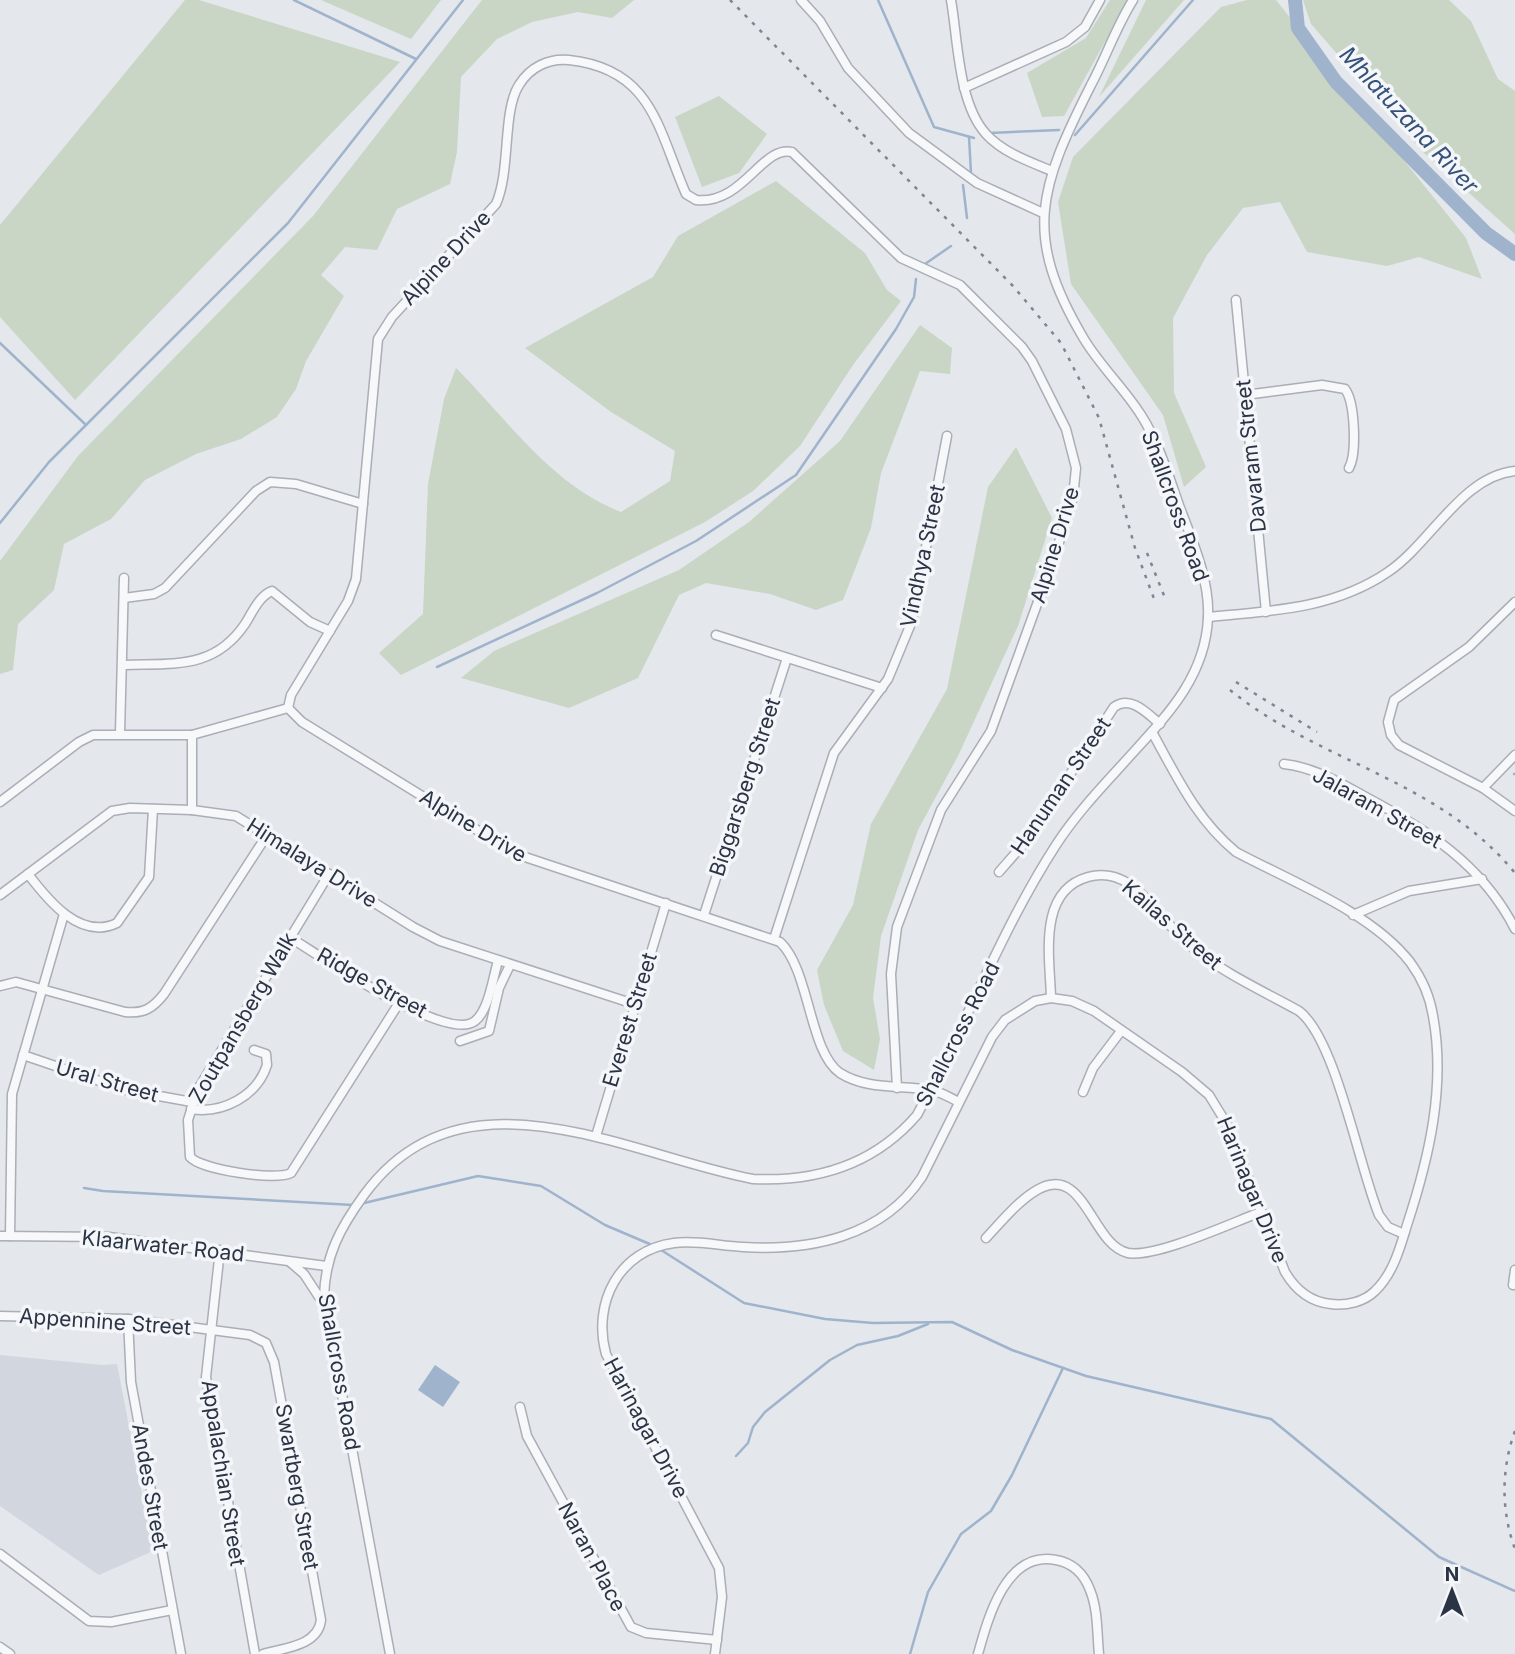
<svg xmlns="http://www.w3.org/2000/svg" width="1515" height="1654" viewBox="0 0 1515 1654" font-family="Inter,sans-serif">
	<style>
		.built { fill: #d2d6de }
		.green { fill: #c9d6c5 }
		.water { fill: #9fb4cc }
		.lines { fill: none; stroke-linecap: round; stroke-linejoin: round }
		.stream { stroke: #9fb4cc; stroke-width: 2.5 }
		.river { stroke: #9fb4cc; stroke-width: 14 }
		.minor-casing { stroke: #a9aeb7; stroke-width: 11 }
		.minor { stroke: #f7f8fa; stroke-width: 8 }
		.rail { stroke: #7d8696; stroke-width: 2.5; stroke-dasharray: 3.5 7; stroke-linecap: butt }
		.labels { text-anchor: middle; stroke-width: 7; stroke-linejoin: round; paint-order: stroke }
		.street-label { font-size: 21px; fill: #2b3445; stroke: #f4f6f9 }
		.water-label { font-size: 23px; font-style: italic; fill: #34527a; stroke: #f4f6f9 }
	</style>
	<rect width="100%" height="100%" fill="#e4e7ec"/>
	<!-- built -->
	<path class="built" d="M0 1355 102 1365 117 1364 153 1551 99 1575 0 1506Z"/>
	<!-- green -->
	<g class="green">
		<path d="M185 0H199L400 62 75 400 0 317V225Z"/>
		<path d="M321 0H441L411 39Z"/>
		<path d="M482 0H634L612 18 578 12 532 22 497 39 461 77 457 152 450 184 397 209 377 250 345 247 321 275 344 296 306 361 296 389 277 417 241 439 196 454 145 480 111 519 64 544 54 590 18 624 13 670 0 674V561L78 456 313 216Z"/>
		<path d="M1110 0H1128L1064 116 1042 117 1027 73 1086 38Z"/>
		<path d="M1146 0H1184L1099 97Z"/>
		<path d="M1247 0H1276L1466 238 1482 279 1419 257 1387 266 1307 252 1280 202 1243 208 1207 255 1173 318 1174 393 1206 467 1184 487 1163 415 1071 284 1058 202 1073 157 1221 7Z"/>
		<path d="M1303 0H1449L1471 21 1498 79 1515 91V234L1423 152 1311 24Z"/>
		<path d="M719 96 767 134 739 173 702 187 675 117Z"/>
		<path d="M776 181 865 253 887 290 901 301 853 365 800 446 753 491 705 522 401 675 379 653 423 614 428 484 444 399 456 368C507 419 551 485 621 512L670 481 675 451 611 412 525 348 653 277 678 236Z"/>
		<path d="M920 325 952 348 950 374 920 371 881 473 871 528 843 600 816 610 770 594 706 583 679 595 638 678 569 708 461 678 494 651 679 570 749 522 840 441Z"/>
		<path d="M1016 447 1052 518 1018 626 958 756 918 830 881 936 873 998 880 1039 874 1070 843 1051 824 1005 817 970 853 905 871 824 947 689 988 487Z"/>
	</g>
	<!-- water -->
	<path class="water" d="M435 1365 460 1382 443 1407 418 1390Z"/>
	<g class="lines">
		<!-- stream -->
		<g class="stream">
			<path d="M294 0 416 59"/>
			<path d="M878 0 934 127 974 138"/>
			<path d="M990 133 1059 130"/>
			<path d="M1075 135 1193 0"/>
			<path d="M969 137 971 173"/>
			<path d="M963 185 967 218"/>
			<path d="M925 264 951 246"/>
			<path d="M0 343 86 425"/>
			<path d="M0 523 49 462 288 223 463 0"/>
			<path d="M437 667 597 593 696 541 796 475 896 329 914 297 916 279"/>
			<path d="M1514 774H1515"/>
			<path d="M84 1188 103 1191 353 1205"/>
			<path d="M360 1204 478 1176 541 1186 605 1225 652 1245"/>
			<path d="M658 1248 744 1303 825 1319 873 1323 952 1322 1012 1350 1086 1376 1271 1419 1439 1557 1515 1591"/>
			<path d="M736 1456 748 1443 753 1427 765 1412 830 1360 857 1345 898 1336 928 1324"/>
			<path d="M910 1654 928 1592 961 1534 991 1511 1012 1475 1063 1368"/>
		</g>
		<!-- river -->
		<path class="river" d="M1295 0 1298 28 1336 82 1486 233 1515 254"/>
		<defs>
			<g id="minor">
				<path d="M801 0 820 21 848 68 909 133 977 183 1043 213"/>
				<path d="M951 0C958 40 958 103 986 134 1002 152 1030 162 1052 171"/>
				<path d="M964 88 1066 42 1085 27 1100 0"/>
				<path d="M1236 300 1266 612"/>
				<path d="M1245 395 1322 385 1345 389C1355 402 1357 454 1349 468"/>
				<path d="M124 598 154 594 165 588 256 491 270 482 296 484 363 504"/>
				<path d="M1515 602 1469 647 1394 700 1388 722 1391 735 1399 745 1483 788 1515 811"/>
				<path d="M1208 617C1271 611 1334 609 1388 572 1431 543 1462 476 1515 471"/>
				<path d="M716 635 882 688"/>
				<path d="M124 665C173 663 214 670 245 624 252 613 259 596 272 591L310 622 330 631"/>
				<path d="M288 708 291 695 348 601 356 579 378 339 392 317 496 204C511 170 502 112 519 85 530 67 549 58 569 60 653 69 658 130 686 194L696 200C743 205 762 145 792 152L901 258 960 285 1022 347 1032 361 1066 429 1076 468 1073 497 1056 552 991 731 941 810 897 927 891 974 897 1088"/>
				<path d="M288 708 302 722 516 854 780 942C810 970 809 1052 840 1073 867 1090 900 1085 930 1090 940 1091 950 1098 959 1102"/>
				<path d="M120 733 124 578"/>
				<path d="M1284 764C1313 767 1338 782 1364 796 1426 829 1482 864 1515 929"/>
				<path d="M1483 788 1515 755"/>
				<path d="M0 802 79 742 93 735H192L288 708"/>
				<path d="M192 810V735"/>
				<path d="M999 872 1027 840 1114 707C1131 695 1147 713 1160 724"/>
				<path d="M28 874C47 899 80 941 117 923L149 877 153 809"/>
				<path d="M329 874 198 1089 188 1120 190 1157C202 1170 276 1181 291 1173L399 1003"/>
				<path d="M0 895 112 811 130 808 192 810 236 816 413 927 440 941 634 1004"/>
				<path d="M704 915 787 658"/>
				<path d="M1353 915 1409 891 1482 879"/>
				<path d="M289 937C318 954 447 1044 475 1021 489 1010 493 977 498 961"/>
				<path d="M774 939 834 753 888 679 912 621 947 436"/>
				<path d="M0 986 16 982 125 1012C144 1014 153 1008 164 994L267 835"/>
				<path d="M1051 998C1050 958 1037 891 1088 877 1102 873 1117 876 1129 884 1154 901 1169 929 1193 948 1225 974 1263 991 1299 1011 1336 1039 1359 1167 1379 1215L1388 1227 1404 1234"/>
				<path d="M460 1041 489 1031 499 988 510 965"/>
				<path d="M23 1055 126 1090 192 1102"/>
				<path d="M1083 1092 1093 1068 1121 1031"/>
				<path d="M191 1109C223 1114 257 1096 267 1065L266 1054 254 1050"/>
				<path d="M596 1136 666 903"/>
				<path d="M0 1236 109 1237 326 1266"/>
				<path d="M10 1236 12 1094 64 914"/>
				<path d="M986 1238C1001 1222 1018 1201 1037 1190 1085 1162 1091 1245 1128 1253 1156 1258 1231 1223 1261 1212"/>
				<path d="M220 1250 206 1377 255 1654"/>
				<path d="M290 1262 304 1274 323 1303"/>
				<path d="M1513 1285 1515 1270"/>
				<path d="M0 1316 128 1319 250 1335 266 1343 274 1362 321 1620C318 1646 284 1648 263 1654"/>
				<path d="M128 1319 131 1382 181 1654"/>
				<path d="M520 1407 527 1436 631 1627 646 1633 717 1640"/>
				<path d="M0 1554 89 1621 111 1622 172 1610"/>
				<path d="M0 1647 10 1654"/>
				<path d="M390 1654 324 1297C325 1256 340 1228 364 1195 462 1060 627 1155 753 1179 817 1182 874 1165 917 1115 965 1027 1001 930 1056 845 1074 817 1098 791 1120 767 1160 722 1205 682 1208 618 1210 581 1193 542 1180 508 1169 477 1159 443 1141 415 1124 388 1101 367 1084 339 1022 235 1039 188 1091 85 1106 57 1116 27 1133 0"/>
				<path d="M715 1654 722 1597 719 1568 606 1354C592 1303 619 1250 674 1243 697 1240 720 1246 743 1247 811 1251 882 1237 922 1177L992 1037 1005 1020 1035 1001 1051 998 1072 1001 1094 1011 1182 1072 1209 1095 1228 1126 1285 1272C1295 1289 1310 1302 1331 1304 1346 1306 1364 1302 1375 1291 1393 1274 1400 1248 1407 1225 1429 1158 1446 1086 1433 1016 1430 997 1421 977 1410 962 1371 912 1292 882 1236 852 1196 819 1177 777 1152 732"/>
				<path d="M978 1654C988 1618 1006 1550 1056 1560 1073 1563 1084 1574 1090 1590 1098 1609 1097 1634 1099 1654"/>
			</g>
		</defs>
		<!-- minor casing -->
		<use href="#minor" class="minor-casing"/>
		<!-- minor -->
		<use href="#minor" class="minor"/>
		<!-- rail -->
		<g class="rail">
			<path d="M730 0 1013 286 1061 343 1099 418 1135 548 1156 604"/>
			<path d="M1147 553 1165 598"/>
			<path d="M1236 682 1317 732"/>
			<path d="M1230 690C1320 763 1438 779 1515 873"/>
			<path d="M1515 1431C1501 1469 1501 1511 1515 1549"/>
		</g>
	</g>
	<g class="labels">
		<!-- street labels -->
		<g class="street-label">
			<text transform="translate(446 258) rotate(-47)" y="7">Alpine Drive</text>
			<text transform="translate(1251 456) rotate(-96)" y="7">Davaram Street</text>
			<text transform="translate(1175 506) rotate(70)" y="7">Shallcross Road</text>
			<text transform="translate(1055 545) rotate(-73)" y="7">Alpine Drive</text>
			<text transform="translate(923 556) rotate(-78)" y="7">Vindhya Street</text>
			<text transform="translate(1061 786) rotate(-56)" y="7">Hanuman Street</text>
			<text transform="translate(745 787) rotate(-72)" y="7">Biggarsberg Street</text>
			<text transform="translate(1377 808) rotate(29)" y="7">Jalaram Street</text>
			<text transform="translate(473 826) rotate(31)" y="7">Alpine Drive</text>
			<text transform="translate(312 863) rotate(32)" y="7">Himalaya Drive</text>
			<text transform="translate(1172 925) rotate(41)" y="7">Kailas Street</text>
			<text transform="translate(372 983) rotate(29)" y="7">Ridge Street</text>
			<text transform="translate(243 1018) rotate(-60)" y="7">Zoutpansberg Walk</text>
			<text transform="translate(630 1020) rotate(-73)" y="7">Everest Street</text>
			<text transform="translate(958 1034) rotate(-63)" y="7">Shallcross Road</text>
			<text transform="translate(107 1081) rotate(16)" y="7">Ural Street</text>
			<text transform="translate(1252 1190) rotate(68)" y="7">Harinagar Drive</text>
			<text transform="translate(163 1246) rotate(6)" y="7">Klaarwater Road</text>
			<text transform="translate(105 1322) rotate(4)" y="7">Appennine Street</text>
			<text transform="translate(339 1372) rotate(80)" y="7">Shallcross Road</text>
			<text transform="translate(646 1428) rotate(62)" y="7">Harinagar Drive</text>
			<text transform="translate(223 1473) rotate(81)" y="7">Appalachian Street</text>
			<text transform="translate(150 1487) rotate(80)" y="7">Andes Street</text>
			<text transform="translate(297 1487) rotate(80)" y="7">Swartberg Street</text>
			<text transform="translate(592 1557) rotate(62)" y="7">Naran Place</text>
		</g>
		<!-- water labels -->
		<g class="water-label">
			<text transform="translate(1409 120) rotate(47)" y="8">Mhlatuzana River</text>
		</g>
	</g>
	<!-- north arrow -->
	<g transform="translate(1452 1591)" stroke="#f4f6f9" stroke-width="5" paint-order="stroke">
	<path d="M0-5L12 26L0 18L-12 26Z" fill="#2b3445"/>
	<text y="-10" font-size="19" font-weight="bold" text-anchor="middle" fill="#2b3445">N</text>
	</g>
</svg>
